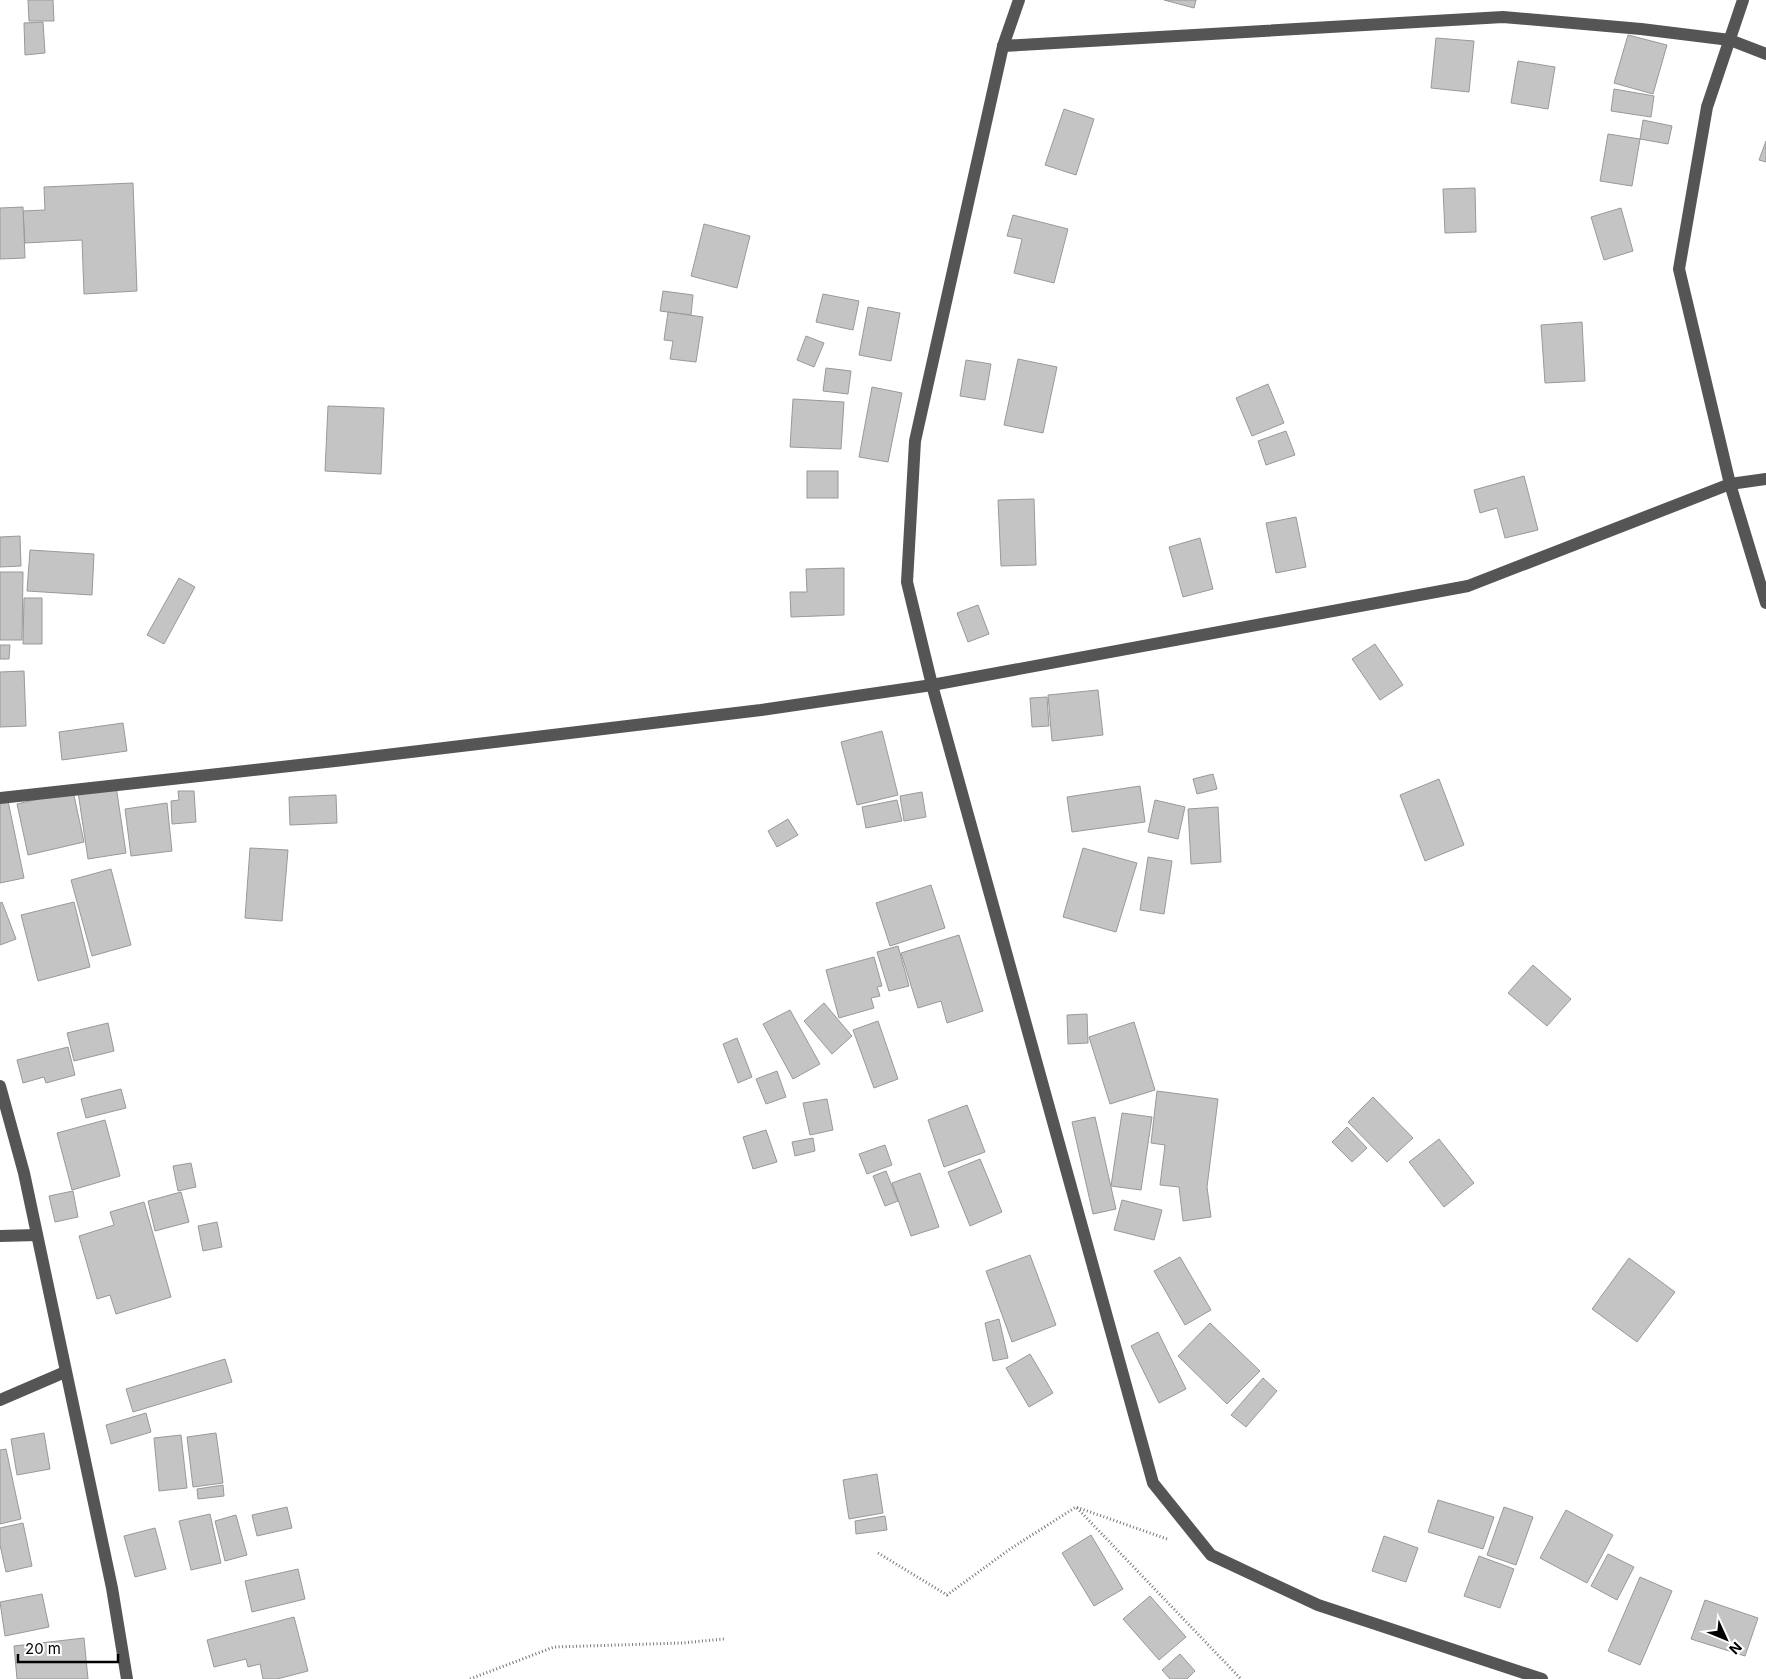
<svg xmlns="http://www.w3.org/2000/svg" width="1766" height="1679" viewBox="0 0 1766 1679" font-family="Inter,sans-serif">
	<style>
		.building { fill: #c4c4c4; stroke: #999 }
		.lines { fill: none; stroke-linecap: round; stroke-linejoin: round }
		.path { stroke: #777; stroke-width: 3; stroke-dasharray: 1 2.5; stroke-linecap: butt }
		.minor { stroke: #555; stroke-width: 12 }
	</style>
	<rect width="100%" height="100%" fill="#fff"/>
	<!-- building -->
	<g class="building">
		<path d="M28 0H53L54 21H29Z"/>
		<path d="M1164 0H1196L1194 8Z"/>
		<path d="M43 22 45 53 25 55 24 23Z"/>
		<path d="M1628 35 1667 45 1653 94 1614 83Z"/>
		<path d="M1436 38 1474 41 1469 92 1431 88Z"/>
		<path d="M1518 61 1555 67 1548 109 1511 103Z"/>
		<path d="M1614 89 1654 96 1651 117 1611 111Z"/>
		<path d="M1064 109 1094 119 1076 175 1045 165Z"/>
		<path d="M1643 120 1672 126 1668 144 1640 139Z"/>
		<path d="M1608 134 1640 139 1632 186 1600 181Z"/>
		<path d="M1766 141V162L1759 160Z"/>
		<path d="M133 183 137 291 84 294 82 240 25 243 23 211 45 210 44 187Z"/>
		<path d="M1475 188 1476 232 1445 233 1443 189Z"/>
		<path d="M23 207 25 258 0 259V208Z"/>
		<path d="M1621 208 1633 251 1604 260 1591 217Z"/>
		<path d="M1013 215 1068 229 1054 283 1014 273 1022 239 1007 236Z"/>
		<path d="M704 224 750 236 737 288 691 276Z"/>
		<path d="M663 291 693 295 691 315 660 311Z"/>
		<path d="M823 294 859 301 853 330 816 322Z"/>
		<path d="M868 307 900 313 891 361 859 355Z"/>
		<path d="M668 312 703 317 696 362 670 359 673 341 664 340Z"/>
		<path d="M1582 322 1585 381 1545 383 1541 325Z"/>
		<path d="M806 336 824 343 814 367 797 360Z"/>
		<path d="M1018 359 1057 367 1043 433 1004 425Z"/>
		<path d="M966 360 991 364 985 400 960 396Z"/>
		<path d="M826 368 851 371 848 394 823 391Z"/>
		<path d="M1268 384 1284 423 1252 436 1236 398Z"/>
		<path d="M872 387 902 393 888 462 859 457Z"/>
		<path d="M793 399 844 402 841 449 790 447Z"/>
		<path d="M328 406 384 408 381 474 325 471Z"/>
		<path d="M1286 431 1295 455 1266 465 1258 441Z"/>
		<rect x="807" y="471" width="31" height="27"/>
		<path d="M1524 476 1538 530 1505 538 1497 508 1480 513 1474 490Z"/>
		<path d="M1034 499 1036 565 1001 566 998 500Z"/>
		<path d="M1296 517 1306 567 1276 573 1266 523Z"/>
		<path d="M20 536 21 566 0 567V537Z"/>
		<path d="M1200 538 1213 589 1183 597 1169 547Z"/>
		<path d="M30 550 94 554 92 595 27 591Z"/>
		<path d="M844 568V615L791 617 790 592H807L806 569Z"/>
		<path d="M0 572H23L22 640H0Z"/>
		<path d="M179 578 195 587 164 644 147 635Z"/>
		<path d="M24 598H42V644H23Z"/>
		<path d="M978 605 989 634 968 642 957 613Z"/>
		<path d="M1375 644 1403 685 1380 700 1352 659Z"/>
		<path d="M0 645H10L9 659H0Z"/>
		<path d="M24 671 26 726 0 727V672Z"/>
		<path d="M1098 690 1103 735 1052 741 1048 695Z"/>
		<path d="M1047 697 1049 726 1032 727 1030 698Z"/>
		<path d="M123 723 127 751 62 760 59 732Z"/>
		<path d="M882 731 898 795 857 805 841 742Z"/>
		<path d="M1213 774 1217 789 1197 794 1193 779Z"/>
		<path d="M1439 779 1464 845 1425 861 1400 795Z"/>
		<path d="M116 786 126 853 88 859 78 792Z"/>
		<path d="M1140 786 1145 822 1072 832 1067 797Z"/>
		<path d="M73 791 84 842 28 855 17 804Z"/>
		<path d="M178 791H194L196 822 172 824 171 801 179 800Z"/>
		<path d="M922 792 926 817 904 821 900 796Z"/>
		<path d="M336 795 337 823 290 825 289 797Z"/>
		<path d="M897 800 902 821 866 828 862 807Z"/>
		<path d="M1155 800 1185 807 1178 839 1148 832Z"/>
		<path d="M8 801 24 878 0 883V803Z"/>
		<path d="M167 803 172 851 131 856 125 809Z"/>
		<path d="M1218 807 1221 862 1191 864 1188 809Z"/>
		<path d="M788 819 798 835 777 847 768 831Z"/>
		<path d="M250 848 288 850 282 921 245 918Z"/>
		<path d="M1083 848 1137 863 1116 932 1063 917Z"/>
		<path d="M1148 857 1172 861 1164 914 1140 910Z"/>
		<path d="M111 869 131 945 92 956 71 880Z"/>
		<path d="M931 885 945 928 890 946 876 903Z"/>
		<path d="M2 902 16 939 0 945V903Z"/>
		<path d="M74 902 90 967 38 981 21 915Z"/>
		<path d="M959 935 983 1011 947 1023 941 1001 918 1008 901 953Z"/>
		<path d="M898 946 909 986 889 991 877 952Z"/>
		<path d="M874 957 882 986 877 987 880 996 871 998 874 1008 839 1018 826 970Z"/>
		<path d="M1533 965 1571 999 1547 1026 1508 993Z"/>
		<path d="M824 1003 852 1036 832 1054 804 1021Z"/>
		<path d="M790 1010 820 1064 793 1079 763 1024Z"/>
		<path d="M1087 1014 1088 1043 1068 1044 1067 1015Z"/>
		<path d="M878 1021 898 1079 874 1088 853 1030Z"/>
		<path d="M1134 1022 1155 1090 1110 1104 1089 1037Z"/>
		<path d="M108 1023 114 1051 74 1061 67 1033Z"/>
		<path d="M737 1038 752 1077 738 1083 723 1044Z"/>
		<path d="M68 1047 75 1075 46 1083 44 1077 23 1083 17 1060Z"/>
		<path d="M777 1071 786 1097 766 1104 756 1079Z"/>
		<path d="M121 1089 126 1108 86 1118 81 1099Z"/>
		<path d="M1157 1091 1218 1099 1207 1187 1211 1217 1183 1221 1179 1187 1160 1185 1165 1145 1151 1143Z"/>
		<path d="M1373 1097 1413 1138 1387 1162 1348 1122Z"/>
		<path d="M827 1099 833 1130 810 1135 803 1103Z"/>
		<path d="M967 1105 985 1152 944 1167 928 1120Z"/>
		<path d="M1122 1113 1152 1117 1141 1190 1111 1186Z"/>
		<path d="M1095 1117 1116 1209 1093 1214 1072 1122Z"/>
		<path d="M105 1120 120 1176 72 1190 57 1133Z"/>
		<path d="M1347 1127 1367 1148 1352 1162 1332 1142Z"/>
		<path d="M766 1130 777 1162 753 1169 743 1137Z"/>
		<path d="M813 1138 815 1151 795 1156 792 1142Z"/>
		<path d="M1439 1139 1474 1183 1444 1207 1409 1162Z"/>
		<path d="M885 1145 892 1165 867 1174 859 1154Z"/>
		<path d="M980 1159 1002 1212 970 1226 948 1172Z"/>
		<path d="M191 1163 196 1187 178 1191 173 1166Z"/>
		<path d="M886 1171 898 1201 885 1206 873 1176Z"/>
		<path d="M920 1173 939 1227 911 1236 892 1183Z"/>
		<path d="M73 1191 78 1217 55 1222 49 1196Z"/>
		<path d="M181 1192 189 1222 155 1231 148 1201Z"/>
		<path d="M1122 1200 1162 1210 1154 1240 1114 1230Z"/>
		<path d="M144 1202 171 1297 116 1314 110 1295 97 1299 79 1236 114 1225 110 1212Z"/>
		<path d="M217 1222 222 1247 203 1251 198 1226Z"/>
		<path d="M1030 1255 1056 1325 1012 1342 986 1271Z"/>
		<path d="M1180 1257 1211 1310 1185 1325 1154 1271Z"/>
		<path d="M1629 1258 1675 1292 1637 1342 1592 1309Z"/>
		<path d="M999 1319 1008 1358 993 1361 985 1323Z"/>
		<path d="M1210 1323 1260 1371 1227 1404 1178 1356Z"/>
		<path d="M1158 1332 1186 1389 1159 1403 1131 1346Z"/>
		<path d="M1030 1354 1053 1393 1029 1407 1006 1368Z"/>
		<path d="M225 1359 232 1382 133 1412 126 1389Z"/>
		<path d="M1263 1378 1277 1391 1246 1427 1231 1415Z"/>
		<path d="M146 1413 151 1432 111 1444 106 1425Z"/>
		<path d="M44 1433 50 1469 17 1475 11 1439Z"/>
		<path d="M216 1433 223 1483 193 1487 187 1437Z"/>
		<path d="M181 1435 187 1488 159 1491 154 1438Z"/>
		<path d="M6 1449 21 1519 0 1524V1450Z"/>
		<path d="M877 1474 883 1513 849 1519 843 1480Z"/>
		<path d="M223 1485 224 1496 198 1499 197 1489Z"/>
		<path d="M1438 1500 1494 1517 1483 1549 1428 1532Z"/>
		<path d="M287 1507 292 1528 257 1536 252 1515Z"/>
		<path d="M1504 1507 1533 1517 1516 1565 1487 1555Z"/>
		<path d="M1566 1510 1613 1535 1587 1583 1540 1558Z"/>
		<path d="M210 1514 221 1563 191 1570 179 1521Z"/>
		<path d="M236 1515 247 1555 225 1561 215 1521Z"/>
		<path d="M885 1516 887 1530 856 1534 855 1521Z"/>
		<path d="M23 1523 32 1566 6 1572 0 1545V1528Z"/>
		<path d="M155 1528 166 1569 135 1577 124 1536Z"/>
		<path d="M1091 1535 1123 1589 1094 1606 1062 1553Z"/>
		<path d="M1384 1536 1418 1548 1406 1582 1372 1571Z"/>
		<path d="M1608 1554 1634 1567 1617 1600 1591 1586Z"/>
		<path d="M1479 1556 1514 1569 1500 1608 1464 1596Z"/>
		<path d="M298 1569 305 1599 252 1612 245 1581Z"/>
		<path d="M1640 1577 1672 1591 1640 1665 1608 1651Z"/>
		<path d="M42 1594 49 1627 5 1636 0 1602Z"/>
		<path d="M1150 1596 1186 1637 1159 1660 1123 1619Z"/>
		<path d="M1705 1600 1758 1618 1745 1656 1691 1639Z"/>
		<path d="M294 1617 308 1671 277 1679H263L260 1664 248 1667 246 1659 214 1667 207 1640Z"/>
		<path d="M84 1638 88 1679H17L14 1646Z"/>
		<path d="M1180 1654 1195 1671 1187 1679H1170L1162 1670Z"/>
	</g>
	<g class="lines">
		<!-- path -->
		<g class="path">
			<path d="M1077 1508 1241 1679"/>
			<path d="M878 1553 947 1595 1010 1549 1076 1507 1167 1539"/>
			<path d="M470 1679 554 1647 682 1643 724 1639"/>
		</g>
		<!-- minor -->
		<g class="minor">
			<path d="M1019 0 1003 46 915 441 907 582 932 685 1153 1483 1211 1555 1318 1605 1542 1679"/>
			<path d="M1743 0 1707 107 1679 269 1730 484 1766 603"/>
			<path d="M1003 46 1503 17 1641 29 1730 40 1766 54"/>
			<path d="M0 798 344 760 761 710 932 685 1468 586 1730 484 1766 479"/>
			<path d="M0 1086 24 1173 112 1588 127 1679"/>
			<path d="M0 1236 37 1235"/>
			<path d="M0 1400 65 1372"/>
		</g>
	</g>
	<!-- north arrow -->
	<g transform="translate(1726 1639) rotate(134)" stroke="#ffffff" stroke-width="4" paint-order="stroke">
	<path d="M0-4L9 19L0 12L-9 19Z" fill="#000000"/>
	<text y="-8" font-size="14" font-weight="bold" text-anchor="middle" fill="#000000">N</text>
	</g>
	<!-- scale -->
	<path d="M18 1654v8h100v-8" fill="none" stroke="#000000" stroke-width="2.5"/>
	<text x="25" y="1654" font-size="15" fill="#000000" stroke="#ffffff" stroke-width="4" paint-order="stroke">20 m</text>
</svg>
